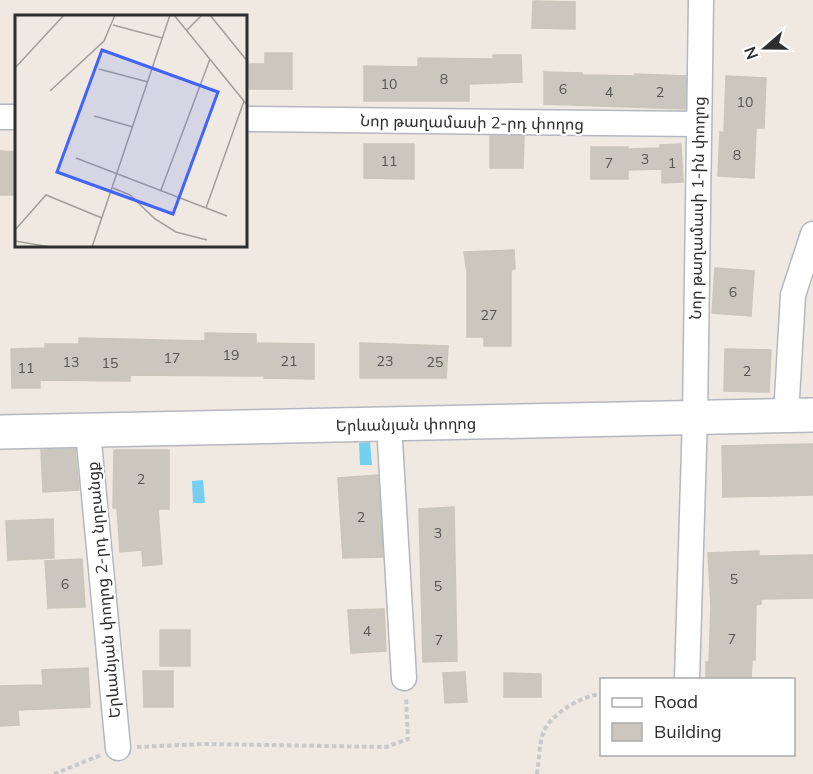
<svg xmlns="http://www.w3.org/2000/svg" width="813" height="774" viewBox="0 0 813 774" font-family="Mulish,'Noto Sans Armenian',sans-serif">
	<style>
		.water { fill: #75cff0 }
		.building { fill: #cbc7bf; stroke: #cbc5ba; stroke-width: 1.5 }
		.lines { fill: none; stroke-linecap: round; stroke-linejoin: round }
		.minor-casing { stroke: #b4b7c1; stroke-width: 27 }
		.secondary-casing { stroke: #b4b7c1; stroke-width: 36 }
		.path { stroke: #c9c9c9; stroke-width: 4; stroke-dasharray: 4.5 3; stroke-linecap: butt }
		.minor { stroke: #fff; stroke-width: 24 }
		.secondary { stroke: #fff; stroke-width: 33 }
		.labels { text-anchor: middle; stroke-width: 4.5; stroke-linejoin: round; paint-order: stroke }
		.number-label { font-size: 14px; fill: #555452 }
		.street-label { font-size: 16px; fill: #2e2e2e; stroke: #fff }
		.inset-road { fill: none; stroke: #a29e99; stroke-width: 1.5 }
		.view { fill: #4264fb; fill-opacity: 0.15; stroke: #4264fb; stroke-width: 3 }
		.inset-edge { fill: none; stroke: #2e2e2e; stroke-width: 3 }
	</style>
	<rect width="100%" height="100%" fill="#efe9e1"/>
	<!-- water -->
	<g class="water">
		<path d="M370 442 372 465H360L359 443Z"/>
		<path d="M203 480 205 503H193L192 481Z"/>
	</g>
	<!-- building -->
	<g class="building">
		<path d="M533 1 575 2V29L532 28Z"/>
		<path d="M265 53H292V89H246V64H265Z"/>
		<path d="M493 55H521L522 82 469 84V101H364V66L418 67V58L493 59Z"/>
		<path d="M544 72 582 73V75L635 76V74L686 76 685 109 544 104Z"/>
		<path d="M726 76 766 78 764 128H756L754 178 718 176 720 132 724 133Z"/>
		<path d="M490 136H524L523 168H490Z"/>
		<path d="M364 144H414V179L364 178Z"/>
		<path d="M681 144 683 182 662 183V169L628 170V179H591V147H628V149L660 148V145Z"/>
		<path d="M0 151 16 152V195H0Z"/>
		<path d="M514 250 515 269 511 270V346H484V337H467V272L464 252Z"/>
		<path d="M715 268 754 271 751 316 712 313Z"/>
		<path d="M205 333 256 334V343L314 344V379L264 378V376L130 375V381L40 380V388H12L11 349 45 348V344H79V338L205 341Z"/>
		<path d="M360 343 448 346 446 378H360Z"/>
		<path d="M725 349 771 350 769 392 724 391Z"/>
		<path d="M813 444V495L723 497 722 446Z"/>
		<path d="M75 449 79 490 43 492 41 450Z"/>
		<path d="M114 450H169V509H158L162 564 143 566 142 550 120 552 117 508H113Z"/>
		<path d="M378 475 383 557 343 558 338 478Z"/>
		<path d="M454 507 457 661 423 662 419 509Z"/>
		<path d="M53 519 54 558 8 560 6 521Z"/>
		<path d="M759 551V556L813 555V598L761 599V604L756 605 755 660H752L751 680H706V662H709L711 606 708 553Z"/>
		<path d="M82 559 85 607 48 608 45 561Z"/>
		<path d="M384 609 386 651 351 653 348 610Z"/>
		<rect x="160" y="630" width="30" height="36"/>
		<path d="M88 668 90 707 18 710 19 725 0 726V686L43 685 42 670Z"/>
		<path d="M143 671H173V707H144Z"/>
		<path d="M465 672 467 702 445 703 443 673Z"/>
		<path d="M504 673 541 674V697H504Z"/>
	</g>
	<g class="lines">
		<defs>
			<g id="minor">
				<path d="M0 117H16"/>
				<path d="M246 119 698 124"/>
				<path d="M786 415 793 295 813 234"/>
				<path d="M389 424 404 678"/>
				<path d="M88 432 118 748"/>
				<path d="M687 680 695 416 701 0"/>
			</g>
			<path id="secondary" d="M0 432 813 415"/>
		</defs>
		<!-- minor casing -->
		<use href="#minor" class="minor-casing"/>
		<!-- secondary casing -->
		<use href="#secondary" class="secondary-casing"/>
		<!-- path -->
		<g class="path">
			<path d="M137 747 204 744 386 747 408 739 406 699"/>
			<path d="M54 774 101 755"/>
			<path d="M537 774C539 763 539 742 544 731 552 713 583 695 602 694"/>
		</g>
		<!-- minor -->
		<use href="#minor" class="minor"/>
		<!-- secondary -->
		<use href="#secondary" class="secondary"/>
	</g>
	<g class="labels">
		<!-- number labels -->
		<g class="number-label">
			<text x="444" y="84">8</text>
			<text x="389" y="89">10</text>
			<text x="563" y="94">6</text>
			<text x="609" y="97">4</text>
			<text x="660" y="97">2</text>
			<text x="745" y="107">10</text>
			<text x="737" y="160">8</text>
			<text x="645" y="164">3</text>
			<text x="389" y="166">11</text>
			<text x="609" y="168">7</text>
			<text x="672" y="168">1</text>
			<text x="733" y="297">6</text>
			<text x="489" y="320">27</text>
			<text x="231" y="360">19</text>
			<text x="172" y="363">17</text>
			<text x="289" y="366">21</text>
			<text x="385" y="366">23</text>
			<text x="71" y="367">13</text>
			<text x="435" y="367">25</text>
			<text x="110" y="368">15</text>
			<text x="26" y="373">11</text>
			<text x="747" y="376">2</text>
			<text x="141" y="484">2</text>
			<text x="361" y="522">2</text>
			<text x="438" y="538">3</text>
			<text x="734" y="584">5</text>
			<text x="65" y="589">6</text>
			<text x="438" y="591">5</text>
			<text x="367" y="636">4</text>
			<text x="732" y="644">7</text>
			<text x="439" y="645">7</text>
		</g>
		<!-- street labels -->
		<g class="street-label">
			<text transform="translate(472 122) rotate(1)" y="6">Նոր թաղամասի 2-րդ փողոց</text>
			<text transform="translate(697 208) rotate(-89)" y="6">Նոր թաղամասի 1-ին փողոց</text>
			<text transform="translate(406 424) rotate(-1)" y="6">Երևանյան փողոց</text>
			<text transform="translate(103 590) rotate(-95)" y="6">Երևանյան փողոց 2-րդ նրբանցք</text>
		</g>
	</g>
	<!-- overview -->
	<g transform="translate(15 15)">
		<rect width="232" height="232" fill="#efe9e1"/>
		<path class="inset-road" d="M159 0 233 91M195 0 233 47M98 10 147 23M172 15 187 0M0 53 49 0M84 54 133 67M35 76 89 26 100 0M79 101 118 112M61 143 212 201M98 173 115 180 140 204 161 217 192 225M146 175 195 44M191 193 229 86M0 215 31 180 87 203M0 226 35 232M77 232 155 0"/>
		<path class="view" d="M87 35 203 77 158 199 42 157Z"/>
		<rect width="232" height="232" class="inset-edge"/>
	</g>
	<!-- legend -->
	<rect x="600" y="678" width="195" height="78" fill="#ffffff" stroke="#ababab" stroke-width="1.5"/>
	<rect x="612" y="698" width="30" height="9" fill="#ffffff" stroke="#ababab" stroke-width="1.5"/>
	<text x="654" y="708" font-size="18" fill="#2e2e2e">Road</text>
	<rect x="612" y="723" width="30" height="18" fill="#cbc7bf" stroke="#ababab" stroke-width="1.5"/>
	<text x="654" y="738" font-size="18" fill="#2e2e2e">Building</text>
	<!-- north arrow -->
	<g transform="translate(765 48) rotate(250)" stroke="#ffffff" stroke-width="4.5" paint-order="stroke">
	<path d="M0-4.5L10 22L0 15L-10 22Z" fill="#2e2e2e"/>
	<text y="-9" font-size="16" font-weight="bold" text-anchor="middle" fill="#2e2e2e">N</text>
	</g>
</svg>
